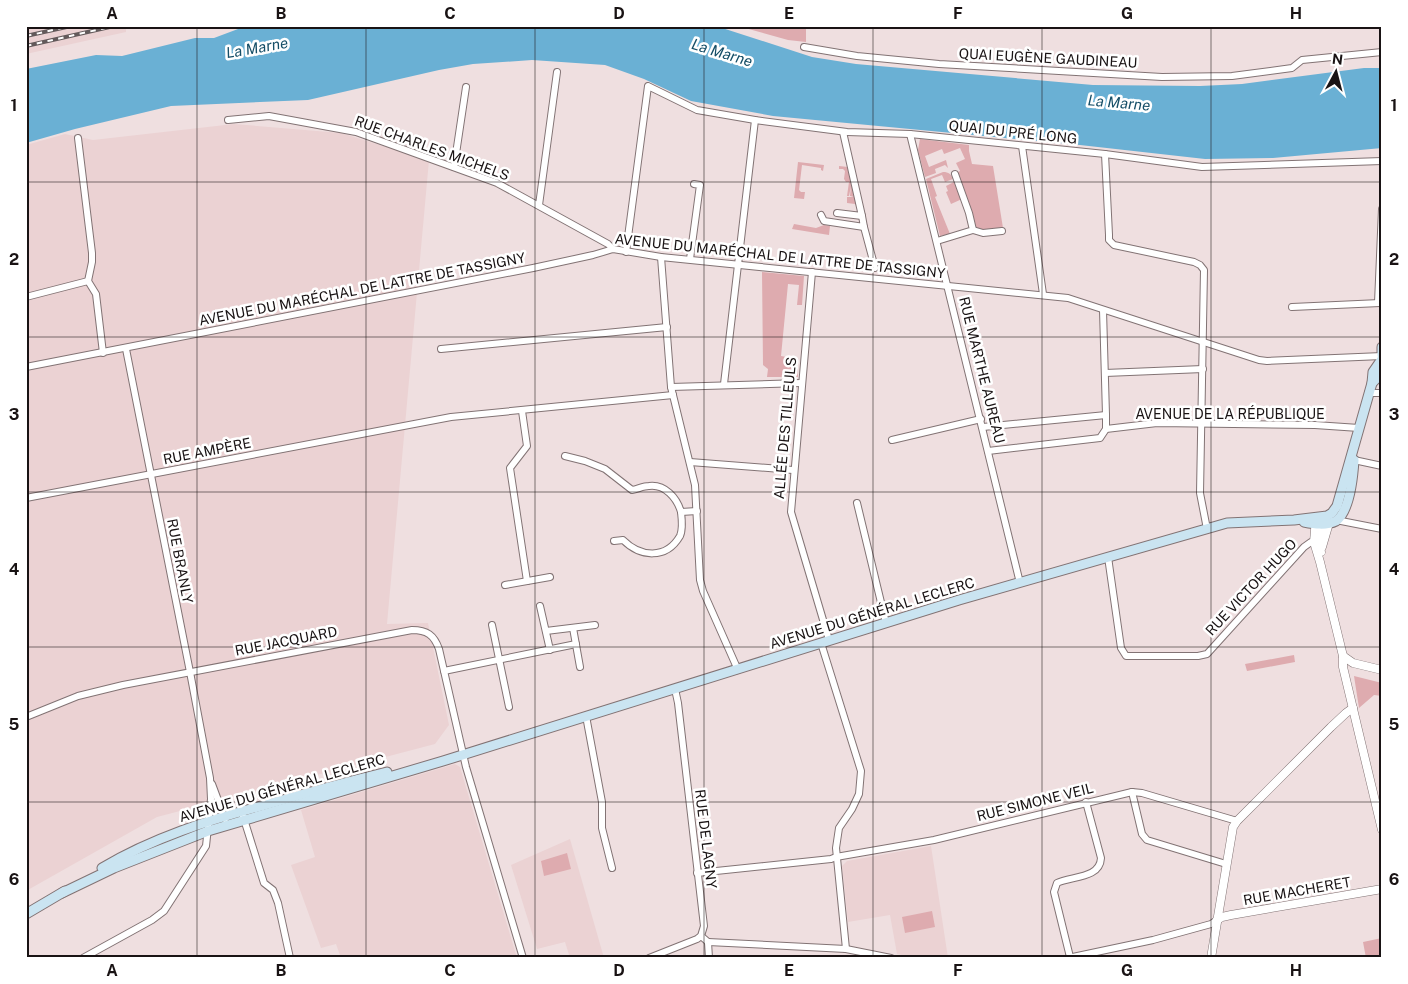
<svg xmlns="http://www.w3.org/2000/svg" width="1408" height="984" viewBox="0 0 1408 984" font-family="'Public Sans',sans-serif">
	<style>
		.built { fill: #ebd2d3 }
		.green { fill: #deabaf }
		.water { fill: #6ab0d4 }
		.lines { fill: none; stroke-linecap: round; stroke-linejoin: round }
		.minor-casing { stroke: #827374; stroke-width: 8 }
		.tertiary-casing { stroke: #827374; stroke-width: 9 }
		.secondary-casing { stroke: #827374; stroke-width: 11 }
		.minor { stroke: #fff; stroke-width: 6 }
		.tertiary { stroke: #fff; stroke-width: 8 }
		.secondary { stroke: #cae4f1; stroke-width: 9 }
		.rail-casing { stroke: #635a5b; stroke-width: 4 }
		.rail { stroke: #fff; stroke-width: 2; stroke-dasharray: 5.5; stroke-linecap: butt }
		.grid { fill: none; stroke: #191314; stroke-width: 1; stroke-opacity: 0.55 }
		.labels { text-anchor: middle; stroke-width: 5; stroke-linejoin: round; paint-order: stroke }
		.street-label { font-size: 14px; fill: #191314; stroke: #fff }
		.water-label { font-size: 15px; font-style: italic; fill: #154e67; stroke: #fff }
		.neatline { fill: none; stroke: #191314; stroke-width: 2 }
		.grid-label { font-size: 16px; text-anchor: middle; font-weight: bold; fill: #191314 }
	</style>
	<rect width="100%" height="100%" fill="#efdfe0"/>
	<!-- built -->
	<g class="built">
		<path d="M26 26H128L126 27V32L26 54Z"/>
		<path d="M234 124 341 133 429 160 387 624 428 623 449 725 435 744 157 817 26 891V145L65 134 93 140Z"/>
		<path d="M455 764 460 767 517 958H341L336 944 321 948 291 865 315 857 301 810Z"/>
		<path d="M570 839 604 958H570L565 942 537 949 511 865Z"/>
		<path d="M931 846 948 958H916L897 954 890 915 848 922 842 866 847 861Z"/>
	</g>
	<!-- green -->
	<g class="green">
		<path d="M738 26H806V42L788 40Z"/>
		<path d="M920 139 969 145V151L972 164 993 166 1003 228 984 232 979 231 976 227 955 173 960 171 956 163 965 159 960 148 944 154 942 149 925 156 929 167 946 160 948 168 945 165 935 169 936 173 925 177 918 150Z"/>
		<path d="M798 162 824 165 823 171 821 170V168L802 165 799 190 801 192H805L804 199 794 198Z"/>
		<path d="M839 166 848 167 857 207 855 204 847 203V197H854L850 196 851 186 849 196H847L849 182H846L844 179 845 171 843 169H839Z"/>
		<path d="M943 172C949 172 951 174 953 179L945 182 942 175 931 179 937 196 935 197 950 234 940 236 926 179Z"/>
		<path d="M954 182 962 199 951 204 946 192 948 191 946 186Z"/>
		<path d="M794 224 816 228 824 225 830 226 829 235 792 229Z"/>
		<path d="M762 272 804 276 802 305H797L799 285 788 284 781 356 792 358 791 369H798V377H767L768 369 763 365Z"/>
		<path d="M1294 655 1295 662 1247 671 1245 664Z"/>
		<path d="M1354 676 1382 683V696L1374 695 1359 708Z"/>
		<path d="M567 853 571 869 544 876 541 861Z"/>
		<path d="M932 911 935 927 905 933 902 917Z"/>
		<path d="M1382 938V958H1366L1363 942Z"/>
	</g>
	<!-- water -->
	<path class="water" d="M253 26H716L812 57 856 64 1093 85 1200 86 1242 84 1364 68H1382V148L1273 158 1205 159 1080 145 773 116 691 101 644 79 605 65 532 60 473 64 439 70 308 100 171 106 75 129 26 143V69L96 55 122 56 195 38H214L238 29Z"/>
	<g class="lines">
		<defs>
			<g id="minor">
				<path d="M804 47 857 56 939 64 1162 77 1232 76 1292 68 1302 60 1382 52"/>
				<path d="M228 120 269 116 356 132 497 183 608 244 613 249"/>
				<path d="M910 134 1020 583"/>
				<path d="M78 138 92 253V262L88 281 96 294 103 353"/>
				<path d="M1022 146 1043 294"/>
				<path d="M1105 154 1109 235V240L1114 245 1194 262 1200 265 1204 270 1200 493 1207 529"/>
				<path d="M454 167 466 87"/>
				<path d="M539 205 557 72"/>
				<path d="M837 213 862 216 843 132"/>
				<path d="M821 215 824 221 864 227 862 216"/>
				<path d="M864 227 875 268"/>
				<path d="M973 230 983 233 1002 231"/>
				<path d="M937 241 973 230 969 213 955 174"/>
				<path d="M626 252 648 86 697 110 755 120 847 132 910 134 1105 154 1202 167 1382 161"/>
				<path d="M661 257 671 387 695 485 700 580 703 591 738 670"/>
				<path d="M690 259 700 185 694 184"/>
				<path d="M812 272 791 512 829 640"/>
				<path d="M26 297 88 281"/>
				<path d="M1378 303 1382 209"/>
				<path d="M1292 307 1380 303"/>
				<path d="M441 349 667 327"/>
				<path d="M26 367 533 268 593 255 613 249 661 257 1068 298 1259 360 1267 361 1382 356"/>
				<path d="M1105 373 1203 369"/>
				<path d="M724 384 755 120"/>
				<path d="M671 387 801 383"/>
				<path d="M1368 393H1382"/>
				<path d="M522 411 527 446 510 468 527 581"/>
				<path d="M983 427 1106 415"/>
				<path d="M1106 429 1157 423 1315 425 1359 428"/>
				<path d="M892 440 981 419"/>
				<path d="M988 451 1100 438 1106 429V415L1103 310"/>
				<path d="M565 456 585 461 605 469 632 490C638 489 643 486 649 486 665 484 677 498 681 512L697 511"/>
				<path d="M1354 460 1382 466"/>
				<path d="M690 462 793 470"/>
				<path d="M26 498 451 417 673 395"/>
				<path d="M857 503 886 623"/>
				<path d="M1336 520 1382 529"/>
				<path d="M614 541 623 540C640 557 666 560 680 536 683 529 682 520 681 512"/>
				<path d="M1108 557 1121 648 1126 656H1198L1207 654 1304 547 1311 542 1318 544"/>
				<path d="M505 585 550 577"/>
				<path d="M540 606 550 650"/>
				<path d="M492 625 509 707"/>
				<path d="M573 628 580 667"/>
				<path d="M546 631 595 625"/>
				<path d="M821 643 861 771 859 794 852 809 839 828 836 848 846 949"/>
				<path d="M444 671 576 644"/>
				<path d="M586 716 602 802V828L612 868"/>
				<path d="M26 717 78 696 123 685 412 630C427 630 434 635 439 649L466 767 523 958"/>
				<path d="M212 784 225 819"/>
				<path d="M1132 792 1142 834 1147 840 1226 864"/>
				<path d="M243 816 264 883 273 890 278 903 290 958"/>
				<path d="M697 873 831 859 836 857 934 840 1132 792 1142 793 1237 821"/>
				<path d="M701 936 708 942 709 958"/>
				<path d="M708 942 846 949 891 958"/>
				<path d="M1070 957 1054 892 1057 883C1071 876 1100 879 1101 858L1086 802"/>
				<path d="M83 958 152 920 164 911 206 846 211 799 210 778 190 672 126 349"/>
				<path d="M649 958 697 939 701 936 704 926 678 703 675 689"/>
				<path d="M1068 958 1153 940 1211 924 1217 920"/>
			</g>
			<g id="tertiary">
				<path d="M1316 518 1314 542 1320 562 1343 656V667L1382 830"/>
				<path d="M1316 524 1321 531 1319 545 1321 552"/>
				<path d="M1322 547 1329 523"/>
				<path d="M1343 656 1353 663 1382 670"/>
				<path d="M1217 920 1222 917 1231 915 1382 889"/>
				<path d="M1211 958 1233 827 1237 821 1331 727 1346 713 1353 708"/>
			</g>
			<g id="secondary">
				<path d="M1382 347V355"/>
				<path d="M1372 383 1382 373"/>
				<path d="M1304 522C1314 524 1326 526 1336 521 1350 511 1353 476 1354 460"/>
				<path d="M102 868C152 838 209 820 265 805 306 793 346 782 387 772"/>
				<path d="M62 893 114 868 208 831 443 761 959 600 1227 523 1294 520 1327 516 1332 513 1337 506 1372 383 1373 372 1382 359"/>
				<path d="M26 914 65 891"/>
			</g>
		</defs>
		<!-- minor casing -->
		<use href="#minor" class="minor-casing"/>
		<!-- tertiary casing -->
		<use href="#tertiary" class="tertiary-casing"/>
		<!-- secondary casing -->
		<use href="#secondary" class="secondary-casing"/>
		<!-- minor -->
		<use href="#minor" class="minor"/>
		<!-- tertiary -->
		<use href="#tertiary" class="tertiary"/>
		<!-- secondary -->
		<use href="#secondary" class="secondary"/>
		<defs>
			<g id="rail">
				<path d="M26 36 71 26"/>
				<path d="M26 46 114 26"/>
			</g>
		</defs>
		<!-- rail casing -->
		<use href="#rail" class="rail-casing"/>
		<!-- rail -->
		<use href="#rail" class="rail"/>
	</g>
	<!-- grid -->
	<path class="grid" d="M197 26V958M366 26V958M535 26V958M704 26V958M873 26V958M1042 26V958M1211 26V958M26 182H1382M26 337H1382M26 492H1382M26 647H1382M26 802H1382"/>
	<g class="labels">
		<!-- street labels -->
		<g class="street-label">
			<text transform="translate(1048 58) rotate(3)" y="5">QUAI EUGÈNE GAUDINEAU</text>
			<text transform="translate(1013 132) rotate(6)" y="5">QUAI DU PRÉ LONG</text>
			<text transform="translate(432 148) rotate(20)" y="5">RUE CHARLES MICHELS</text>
			<text transform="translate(780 256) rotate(6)" y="5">AVENUE DU MARÉCHAL DE LATTRE DE TASSIGNY</text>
			<text transform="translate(362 289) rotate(-11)" y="5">AVENUE DU MARÉCHAL DE LATTRE DE TASSIGNY</text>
			<text transform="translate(982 370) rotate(76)" y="5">RUE MARTHE AUREAU</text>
			<text x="1230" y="419">AVENUE DE LA RÉPUBLIQUE</text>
			<text transform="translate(785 428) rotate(-85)" y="5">ALLÉE DES TILLEULS</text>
			<text transform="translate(207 451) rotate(-11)" y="5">RUE AMPÈRE</text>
			<text transform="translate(180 561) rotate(79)" y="5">RUE BRANLY</text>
			<text transform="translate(1251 587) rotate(-47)" y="5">RUE VICTOR HUGO</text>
			<text transform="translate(872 613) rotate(-17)" y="5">AVENUE DU GÉNÉRAL LECLERC</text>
			<text transform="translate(286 641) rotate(-11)" y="5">RUE JACQUARD</text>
			<text transform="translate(282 788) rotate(-16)" y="5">AVENUE DU GÉNÉRAL LECLERC</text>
			<text transform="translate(1035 802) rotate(-14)" y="5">RUE SIMONE VEIL</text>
			<text transform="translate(706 839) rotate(83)" y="5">RUE DE LAGNY</text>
			<text transform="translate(1297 891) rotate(-10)" y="5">RUE MACHERET</text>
		</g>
		<!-- water labels -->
		<g class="water-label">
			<text transform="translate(257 48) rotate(-10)" y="5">La Marne</text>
			<text transform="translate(722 53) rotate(17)" y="5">La Marne</text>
			<text transform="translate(1119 103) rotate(5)" y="5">La Marne</text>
		</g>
	</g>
	<!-- border -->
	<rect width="1408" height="984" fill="none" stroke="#ffffff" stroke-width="55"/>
	<!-- north arrow -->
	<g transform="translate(1336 72) rotate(7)" stroke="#ffffff" stroke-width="4" paint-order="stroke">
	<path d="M0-4L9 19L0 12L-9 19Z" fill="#191314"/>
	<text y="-8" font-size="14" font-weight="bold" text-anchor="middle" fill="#191314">N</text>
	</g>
	<rect x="28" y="28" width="1352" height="928" class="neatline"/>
	<g class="grid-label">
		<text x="112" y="19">A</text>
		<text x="281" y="19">B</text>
		<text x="450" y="19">C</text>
		<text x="619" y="19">D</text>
		<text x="789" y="19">E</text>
		<text x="958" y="19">F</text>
		<text x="1127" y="19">G</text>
		<text x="1296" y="19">H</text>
		<text x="14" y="111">1</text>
		<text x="1394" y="111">1</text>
		<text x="14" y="265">2</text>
		<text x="1394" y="265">2</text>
		<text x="14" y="420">3</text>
		<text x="1394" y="420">3</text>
		<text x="14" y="575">4</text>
		<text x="1394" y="575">4</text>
		<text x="14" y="730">5</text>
		<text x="1394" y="730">5</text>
		<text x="14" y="885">6</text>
		<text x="1394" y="885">6</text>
		<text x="112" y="976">A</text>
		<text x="281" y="976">B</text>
		<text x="450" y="976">C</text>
		<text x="619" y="976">D</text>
		<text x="789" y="976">E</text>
		<text x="958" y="976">F</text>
		<text x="1127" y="976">G</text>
		<text x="1296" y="976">H</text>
	</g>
</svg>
